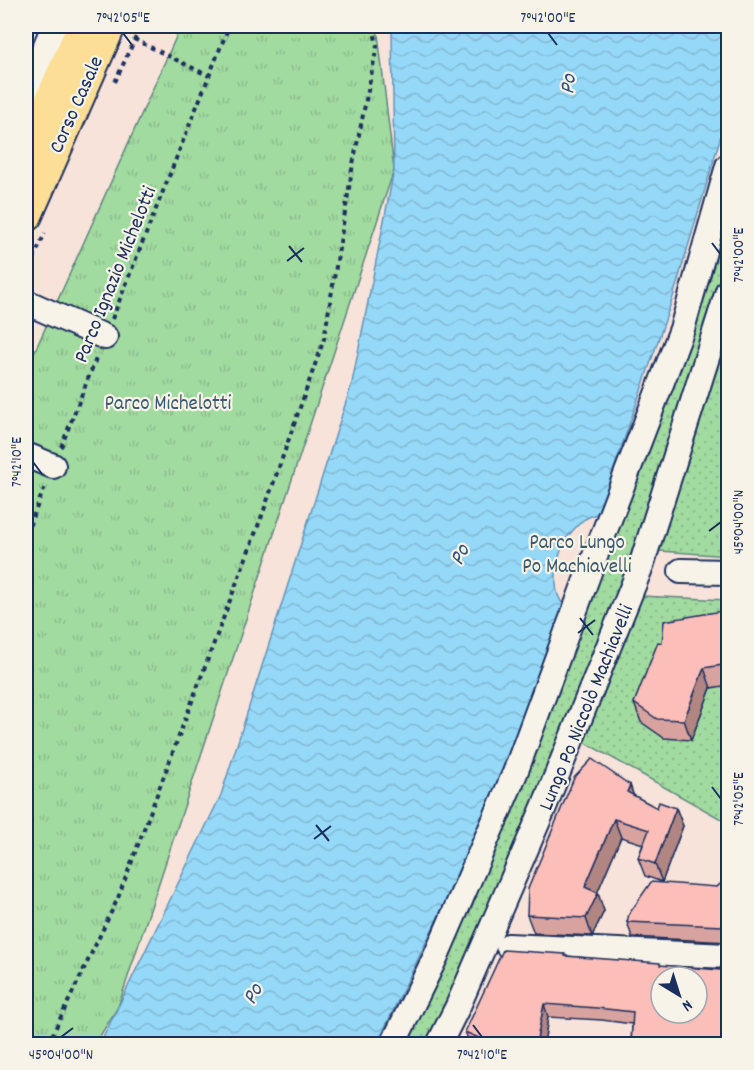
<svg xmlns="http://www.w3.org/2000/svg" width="754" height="1070" viewBox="0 0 754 1070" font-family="Dekko,sans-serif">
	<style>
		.park { fill: url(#park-tufts); stroke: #5e857f; stroke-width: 1.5 }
		.garden { fill: url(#garden-dots); stroke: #5e857f; stroke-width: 1.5 }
		.water { fill: url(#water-waves); stroke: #6494ba; stroke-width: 1.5 }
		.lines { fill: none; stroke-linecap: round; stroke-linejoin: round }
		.minor-casing { stroke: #1b2f5e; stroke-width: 28 }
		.major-casing { stroke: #1b2f5e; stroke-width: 36 }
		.path { stroke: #1b2f5e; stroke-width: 4; stroke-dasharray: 4.5 4.5; stroke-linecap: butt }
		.minor { stroke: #f7f3e8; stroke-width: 24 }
		.major { stroke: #fdde96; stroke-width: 32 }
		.wall { fill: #d8a39f; stroke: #1b2f5e; stroke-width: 1.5 }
		.shaded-wall { fill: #b08582; stroke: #1b2f5e; stroke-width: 1.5 }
		.building { fill: #fbbeb9; stroke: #1b2f5e; stroke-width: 1.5; fill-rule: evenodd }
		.ticks { fill: none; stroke: #1b2f5e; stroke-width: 2 }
		.labels { text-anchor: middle; stroke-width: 4.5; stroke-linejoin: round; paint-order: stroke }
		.street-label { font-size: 21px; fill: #1b2f5e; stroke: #f7f3e8 }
		.park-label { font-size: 21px; fill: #3d5a6e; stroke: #f7f3e8 }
		.water-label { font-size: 22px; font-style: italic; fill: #33517d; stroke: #f7f3e8 }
		.neatline { fill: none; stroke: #1b2f5e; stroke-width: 2 }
		.ticks-label { font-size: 15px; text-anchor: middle; fill: #1b2f5e }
	</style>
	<defs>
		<pattern id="park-tufts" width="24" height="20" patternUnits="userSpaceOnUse" patternTransform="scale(1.5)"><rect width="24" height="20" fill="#a2dba0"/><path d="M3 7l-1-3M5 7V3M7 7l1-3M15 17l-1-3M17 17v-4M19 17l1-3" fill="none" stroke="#8bbc8c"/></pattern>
		<pattern id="garden-dots" width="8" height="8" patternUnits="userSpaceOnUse" patternTransform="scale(1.5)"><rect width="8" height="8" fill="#a2dba0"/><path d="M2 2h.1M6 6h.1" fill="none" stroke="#8bbc8c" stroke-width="1.8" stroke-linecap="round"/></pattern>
		<pattern id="water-waves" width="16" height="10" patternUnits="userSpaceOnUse" patternTransform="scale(1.5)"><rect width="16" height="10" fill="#95d8f7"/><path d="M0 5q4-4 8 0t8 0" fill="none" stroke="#80bad6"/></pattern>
	</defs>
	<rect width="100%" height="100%" fill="#f8e3da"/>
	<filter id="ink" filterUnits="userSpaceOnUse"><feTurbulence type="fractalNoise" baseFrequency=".0167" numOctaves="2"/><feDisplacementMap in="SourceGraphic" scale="12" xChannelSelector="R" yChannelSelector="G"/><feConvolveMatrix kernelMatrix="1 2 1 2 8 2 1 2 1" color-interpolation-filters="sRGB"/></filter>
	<g filter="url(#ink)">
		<!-- park -->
		<path class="park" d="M181 26H377L394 170 118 1007 95 1044H26V371Z"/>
		<!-- garden -->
		<g class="garden">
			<path d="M728 166V556L647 550 439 1044H393L515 773Z"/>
			<path d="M640 596 728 600V823L584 742Z"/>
		</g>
		<!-- water -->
		<path class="water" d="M392 26H728V112L673 297 599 513C594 515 587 517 582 521 577 526 570 533 566 539 557 556 549 592 565 606L507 761 442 909 377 1044H100L221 795 352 383 394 170Z"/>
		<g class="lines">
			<defs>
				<g id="minor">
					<path d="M26 93 54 26"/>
					<path d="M26 302 105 337"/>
					<path d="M26 455 53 466"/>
					<path d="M681 571 728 572"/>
					<path d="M508 946 728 956"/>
					<path d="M393 1044 436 956 515 773 592 564 682 329 728 166"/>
					<path d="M439 1044 458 1006 544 807 641 566 728 291"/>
				</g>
				<g id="major">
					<path d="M26 159 84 26"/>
					<path d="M26 215 109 26"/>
				</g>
			</defs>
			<!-- minor casing -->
			<use href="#minor" class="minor-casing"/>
			<!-- major casing -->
			<use href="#major" class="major-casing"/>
			<!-- path -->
			<g class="path">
				<path d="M134 39 209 76"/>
				<path d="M115 82 141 26"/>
				<path d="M26 275 45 233"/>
				<path d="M112 319 229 26"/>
				<path d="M61 447 97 356"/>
				<path d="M26 534 46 484"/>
				<path d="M48 1044 118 898 264 510 324 339 353 164 377 46 373 26"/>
			</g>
			<!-- minor -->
			<use href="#minor" class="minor"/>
			<!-- major -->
			<use href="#major" class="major"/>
		</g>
		<!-- wall -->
		<g class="wall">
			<path d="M729 624V685L711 688 691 740 664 738 641 722 634 703 662 643Z"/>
			<path d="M630 785 633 795 657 808H676L683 826 662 882 645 876 638 858 643 844 621 837 597 893 604 911 592 936 534 933 527 915Z"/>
			<path d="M729 860V942L632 937 627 922 717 887 727 878Z"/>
			<path d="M566 956 661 965 729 1044H631L632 1024 602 1020 548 1017 544 1044H470L465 1032Z"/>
		</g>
		<!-- shaded-wall -->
		<g class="shaded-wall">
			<path d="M704 668 711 688 691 740 684 720Z"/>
			<path d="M630 785 636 803 627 792Z"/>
			<path d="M676 808 683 826 662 882 655 864Z"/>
			<path d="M614 819 621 837 592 905 598 893 604 911 592 936 586 918 585 887Z"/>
			<path d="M544 1004 548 1017 544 1044H536Z"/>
		</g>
		<!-- building -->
		<g class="building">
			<path d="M729 507V537H726Z"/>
			<path d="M722 611 729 624V664L704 668 684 720 657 719 634 703 658 642 662 643 664 621Z"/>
			<path d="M592 759 630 785 627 792 657 808 659 802 676 808 655 864 638 858 649 830 614 819 585 887 598 893 586 918 527 915 528 889 574 778Z"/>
			<path d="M729 860V928L723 926 627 922 629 914 651 882 717 887 727 878Z"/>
			<path d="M503 950 565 954V956L660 963V965L720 970 721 966H729V1044H719V1043L674 1040V1044H631L633 1012 597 1008 544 1004 536 1044H493L465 1032ZM661 977H697V1013H661Z"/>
		</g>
	</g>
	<!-- ticks -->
	<path class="ticks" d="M123 33 132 45M548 33 557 45M712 243 721 255M289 246 302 262M287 261 304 248M33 462 42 474M709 531 721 522M580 618 593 635M578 633 595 620M712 787 721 799M316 825 329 841M314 839 331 826M473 1025 482 1037M61 1037 73 1028"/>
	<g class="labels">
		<!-- street labels -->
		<g class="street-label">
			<text transform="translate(75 104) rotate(-66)" y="7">Corso Casale</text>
			<text transform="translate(114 274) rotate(-68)" y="7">Parco Ignazio Michelotti</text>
			<text transform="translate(585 707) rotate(-68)" y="7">Lungo Po Niccolò Machiavelli</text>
		</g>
		<!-- park labels -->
		<g class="park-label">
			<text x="168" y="409">Parco Michelotti</text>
			<text x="577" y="548">Parco Lungo<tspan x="577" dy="24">Po Machiavelli</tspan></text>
		</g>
		<!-- water labels -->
		<g class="water-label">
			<text transform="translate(566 84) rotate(-84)" y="8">Po</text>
			<text transform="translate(458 554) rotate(-65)" y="8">Po</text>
			<text transform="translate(251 993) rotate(-61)" y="8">Po</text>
		</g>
	</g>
	<!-- margin -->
	<rect width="754" height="1070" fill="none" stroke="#f7f3e8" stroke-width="66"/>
	<!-- north arrow -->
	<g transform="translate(679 995) rotate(142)"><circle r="28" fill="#f7f3e8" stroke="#9fa5b1" stroke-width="1.5"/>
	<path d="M0-4.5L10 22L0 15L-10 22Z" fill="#1b2f5e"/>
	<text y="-9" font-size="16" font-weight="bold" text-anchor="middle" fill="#1b2f5e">N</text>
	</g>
	<rect x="33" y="33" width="688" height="1004" class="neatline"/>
	<g class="ticks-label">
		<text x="123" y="22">7°42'05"E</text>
		<text x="548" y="22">7°42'00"E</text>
		<text transform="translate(738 255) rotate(-90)" y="5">7°42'00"E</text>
		<text transform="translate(16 462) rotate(-90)" y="5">7°42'10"E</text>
		<text transform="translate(738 522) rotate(-90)" y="5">45°04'00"N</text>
		<text transform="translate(738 799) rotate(-90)" y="5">7°42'05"E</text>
		<text x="61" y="1059">45°04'00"N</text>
		<text x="482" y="1059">7°42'10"E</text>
	</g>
</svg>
